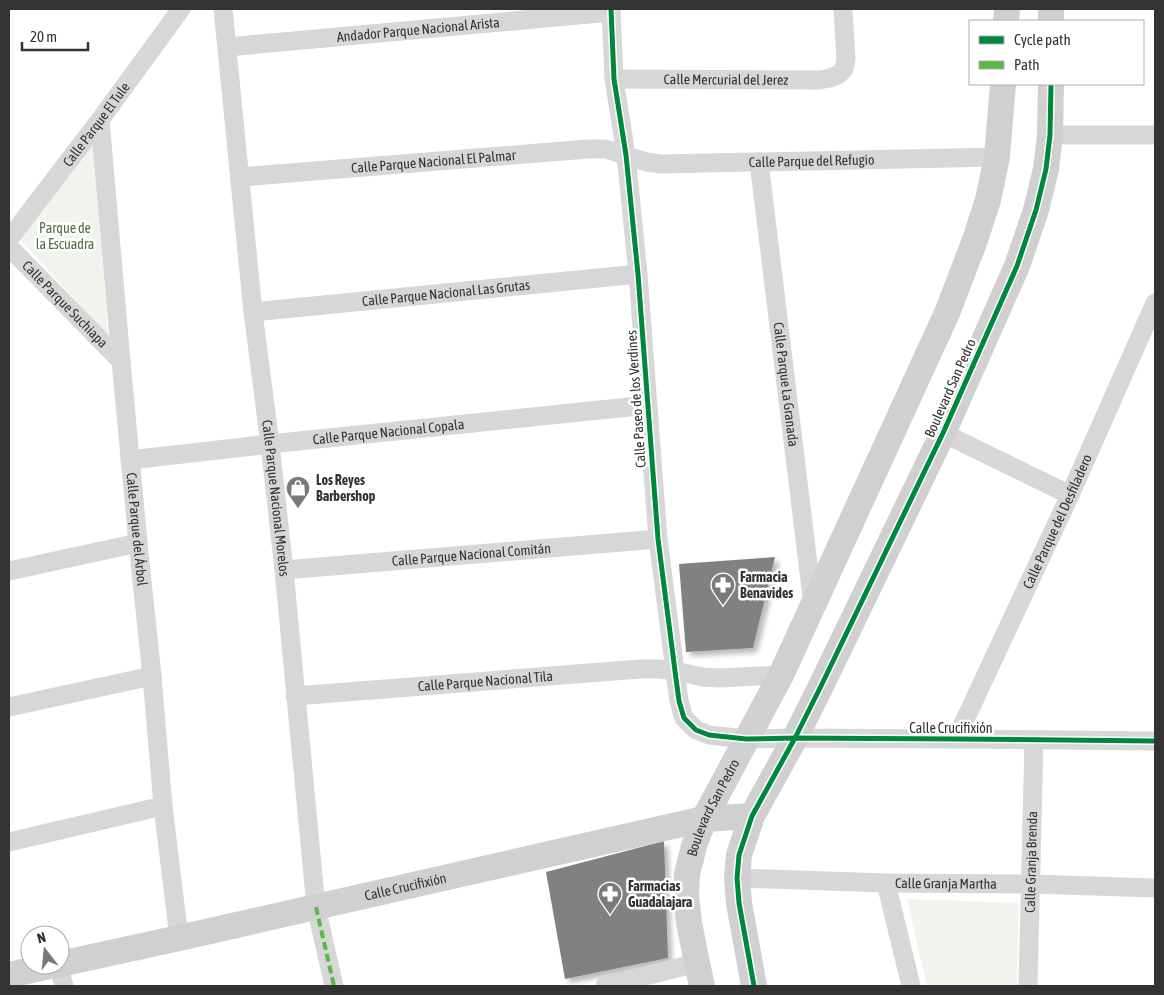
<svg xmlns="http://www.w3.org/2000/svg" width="1164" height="995" viewBox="0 0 1164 995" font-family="'Asap Condensed',sans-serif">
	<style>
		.green { fill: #f0f4ed }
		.building { fill: #818181; filter: url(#shadow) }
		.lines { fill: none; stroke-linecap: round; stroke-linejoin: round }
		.street { stroke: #d7d7d7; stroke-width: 19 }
		.secondary { stroke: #d0d0d0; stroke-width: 26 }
		.quiet { stroke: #58b947; stroke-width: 4; stroke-dasharray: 8 4; stroke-linecap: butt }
		.cycleway-casing { stroke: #fff; stroke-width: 8 }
		.cycleway { stroke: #00873e; stroke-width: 5 }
		.labels { text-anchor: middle; stroke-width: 5; stroke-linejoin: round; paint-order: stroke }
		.street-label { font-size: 14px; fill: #333; stroke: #fff }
		.park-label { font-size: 14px; fill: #516e41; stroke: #fff }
		.poi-label { font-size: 14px; font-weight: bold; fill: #333; stroke: #fff; text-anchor: start }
	</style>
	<defs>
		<filter id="shadow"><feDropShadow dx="4.5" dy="4.5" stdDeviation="2.5" flood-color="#0004"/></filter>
	</defs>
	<rect width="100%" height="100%" fill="#fff"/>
	<!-- green -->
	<g class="green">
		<path d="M94 140 108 336 18 237Z"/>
		<path d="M907 899 1019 903 1017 986H927Z"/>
	</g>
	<!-- building -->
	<g class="building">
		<path d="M775 557 753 648 686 652 679 564Z"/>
		<path d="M664 841 668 958 565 979 546 872Z"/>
	</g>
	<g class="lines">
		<!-- street -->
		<g class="street">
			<path id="s1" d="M223 9 253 312 270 444 284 570 316 907 334 986"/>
			<path d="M611 9 614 79 626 155 638 274 658 539 675 671 679 701 684 718 696 730 709 735 746 739 795 738 956 739 1155 741"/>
			<path id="s2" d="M227 47 611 12"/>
			<path id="s3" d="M614 79 819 80 830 78 838 75 844 69 846 58 843 9"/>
			<path id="s4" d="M100 120 121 361 138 543 152 676 163 806 179 938"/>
			<path d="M1050 135H1155"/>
			<path id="s5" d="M759 162 813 605"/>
			<path id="s6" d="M240 177 588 149H606L646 162 661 164 997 157"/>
			<path id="s7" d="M9 239 100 120 181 9"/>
			<path id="s8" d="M9 247 121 361"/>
			<path id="s9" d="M253 312 638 274"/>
			<path d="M943 433 1070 495"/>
			<path id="s10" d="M130 460 270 444 648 405"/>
			<path id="s11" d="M284 570 658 539"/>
			<path d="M9 571 138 543"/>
			<path id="s12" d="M295 696 640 669H659L675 671 703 677 719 678 781 675"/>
			<path d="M9 707 152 676"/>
			<path id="s13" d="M956 739 1070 495 1155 303"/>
			<path d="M9 842 163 806"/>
			<path id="s14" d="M737 878 886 883 1031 884 1155 888"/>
			<path d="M886 883 911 986"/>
			<path d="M58 965 64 986"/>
			<path d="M605 986 697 963"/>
			<path id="s15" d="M1028 986 1034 740"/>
		</g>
		<!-- secondary -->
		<g class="secondary">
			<path d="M1006 21 1007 9"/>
			<path d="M1051 21V9"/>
			<path id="s16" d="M60 964 179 938 704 819 752 816"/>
			<path d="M9 975 54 965"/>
			<path id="s17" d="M702 986 697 963 689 923 686 895 687 874 694 846 704 819 781 675 947 313 975 240 988 200 997 157 1003 84"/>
			<path d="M754 986 739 903 737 878 739 855 752 816 795 738 821 686 943 433 1017 266 1036 210 1046 169 1050 135 1051 84"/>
		</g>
		<!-- quiet -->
		<path class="quiet" d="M316 907 334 986"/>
		<defs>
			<g id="cycleway">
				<path d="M611 9 614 79 626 155 638 274 658 539 675 671 679 701 684 718 696 730 709 735 746 739 795 738 956 739 1155 741"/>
				<path d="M754 986 739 903 737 878 739 855 752 816 795 738 821 686 943 433 1017 266 1036 210 1046 169 1050 135 1051 84"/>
			</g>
		</defs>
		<!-- cycleway casing -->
		<use href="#cycleway" class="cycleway-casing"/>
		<!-- cycleway -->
		<use href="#cycleway" class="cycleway"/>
	</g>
	<!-- icons -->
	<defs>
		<symbol id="shop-pin" viewBox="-11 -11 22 30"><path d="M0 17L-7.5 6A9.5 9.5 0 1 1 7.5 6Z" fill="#7a7a7a" stroke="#fff"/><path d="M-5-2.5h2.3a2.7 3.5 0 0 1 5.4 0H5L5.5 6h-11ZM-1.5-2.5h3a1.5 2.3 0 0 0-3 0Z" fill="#fff"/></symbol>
		<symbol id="pharmacy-pin" viewBox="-11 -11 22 30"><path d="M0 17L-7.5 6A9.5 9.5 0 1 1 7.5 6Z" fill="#7a7a7a" stroke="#fff"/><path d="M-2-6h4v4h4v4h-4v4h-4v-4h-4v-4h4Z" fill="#fff"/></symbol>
	</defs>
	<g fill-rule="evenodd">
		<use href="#shop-pin" x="284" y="474" width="28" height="38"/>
		<use href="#pharmacy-pin" x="709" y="571" width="28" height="38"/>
		<use href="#pharmacy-pin" x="596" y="880" width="28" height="38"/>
	</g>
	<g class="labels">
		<!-- street labels -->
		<g class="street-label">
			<text dy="5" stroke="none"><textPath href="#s2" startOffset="192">Andador Parque Nacional Arista</textPath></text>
			<text dy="5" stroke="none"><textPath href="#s3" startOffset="112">Calle Mercurial del Jerez</textPath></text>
			<text dy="5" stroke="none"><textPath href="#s7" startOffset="144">Calle Parque El Tule</textPath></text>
			<text dy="5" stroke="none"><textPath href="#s6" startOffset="194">Calle Parque Nacional El Palmar</textPath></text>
			<text dy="5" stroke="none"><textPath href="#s6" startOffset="575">Calle Parque del Refugio</textPath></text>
			<text dy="5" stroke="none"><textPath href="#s9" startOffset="194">Calle Parque Nacional Las Grutas</textPath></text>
			<text dy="5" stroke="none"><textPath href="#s8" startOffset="80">Calle Parque Suchiapa</textPath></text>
			<text dy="5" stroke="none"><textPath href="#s5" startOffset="224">Calle Parque La Granada</textPath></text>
			<text transform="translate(950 388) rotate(-66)" y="5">Boulevard San Pedro</text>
			<text transform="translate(636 399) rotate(-94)" y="5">Calle Paseo de los Verdines</text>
			<text dy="5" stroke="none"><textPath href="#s10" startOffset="260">Calle Parque Nacional Copala</textPath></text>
			<text dy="5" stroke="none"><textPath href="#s1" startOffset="492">Calle Parque Nacional Morelos</textPath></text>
			<text dy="5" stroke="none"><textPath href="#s13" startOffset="240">Calle Parque del Desfiladero</textPath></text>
			<text dy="5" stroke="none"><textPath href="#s4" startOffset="411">Calle Parque del Árbol</textPath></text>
			<text dy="5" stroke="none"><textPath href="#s11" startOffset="188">Calle Parque Nacional Comitán</textPath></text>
			<text dy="5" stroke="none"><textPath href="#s12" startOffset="191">Calle Parque Nacional Tila</textPath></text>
			<text x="951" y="733">Calle Crucifixión</text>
			<text dy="5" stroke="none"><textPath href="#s17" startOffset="185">Boulevard San Pedro</textPath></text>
			<text dy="5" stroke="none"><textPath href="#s15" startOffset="124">Calle Granja Brenda</textPath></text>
			<text dy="5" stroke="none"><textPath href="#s14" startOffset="209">Calle Granja Martha</textPath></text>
			<text dy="5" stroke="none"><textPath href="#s16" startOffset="354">Calle Crucifixión</textPath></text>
		</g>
		<!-- park labels -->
		<g class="park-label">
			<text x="65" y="233">Parque de<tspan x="65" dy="16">la Escuadra</tspan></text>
		</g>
		<!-- poi labels -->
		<g class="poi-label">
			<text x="316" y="485">Los Reyes<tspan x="316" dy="16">Barbershop</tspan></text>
			<text x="740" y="582">Farmacia<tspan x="740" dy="16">Benavides</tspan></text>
			<text x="628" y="891">Farmacias<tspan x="628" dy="16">Guadalajara</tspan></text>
		</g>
	</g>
	<!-- border -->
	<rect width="1164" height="995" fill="none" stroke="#333333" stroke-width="20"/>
	<!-- legend -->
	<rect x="969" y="20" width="175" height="65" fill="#ffffff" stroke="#adadad"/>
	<rect x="979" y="36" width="25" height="8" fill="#00873e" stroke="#adadad"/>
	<text x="1014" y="45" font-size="15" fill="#333333">Cycle path</text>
	<rect x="979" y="61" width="25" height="8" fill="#58b947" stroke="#adadad"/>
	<text x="1014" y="70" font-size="15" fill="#333333">Path</text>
	<!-- north arrow -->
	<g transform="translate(45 950) rotate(344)"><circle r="24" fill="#ffffff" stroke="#adadad"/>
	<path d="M0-4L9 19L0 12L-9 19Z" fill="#7a7a7a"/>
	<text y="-8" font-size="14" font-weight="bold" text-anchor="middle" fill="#333333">N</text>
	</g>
	<!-- scale -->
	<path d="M22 42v8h66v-8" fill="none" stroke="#333333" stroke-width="2.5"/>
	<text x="30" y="42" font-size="15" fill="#333333" stroke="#ffffff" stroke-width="4" paint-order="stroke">20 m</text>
</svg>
